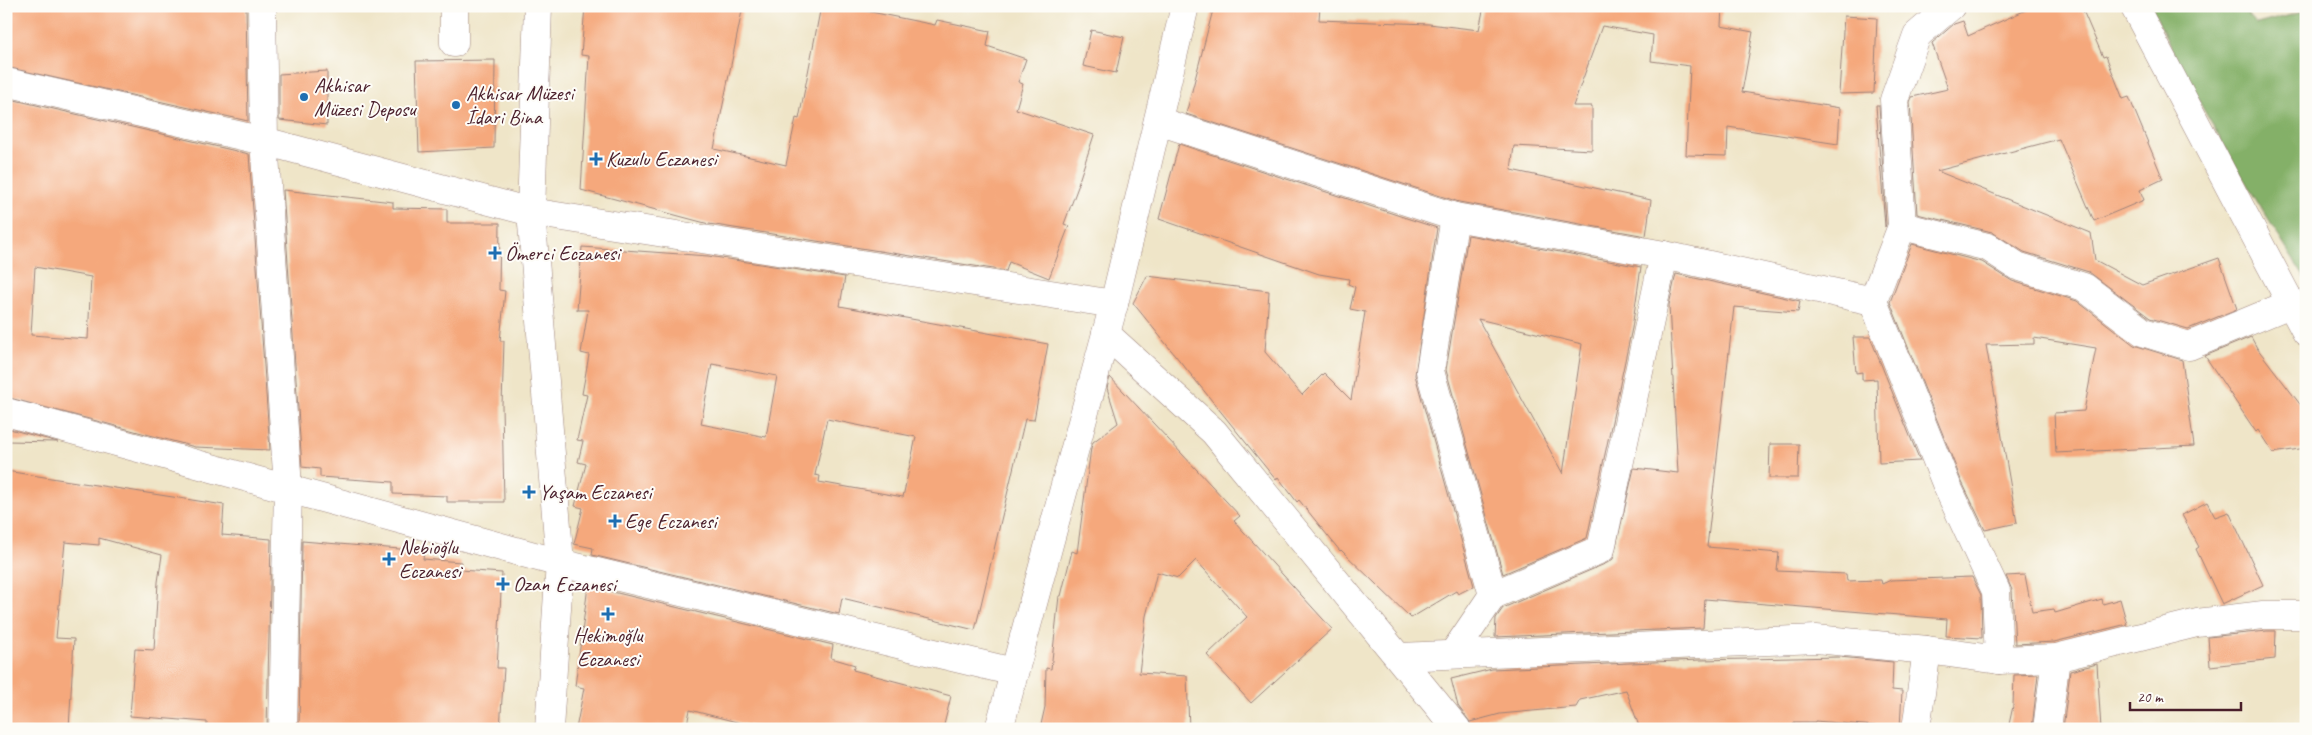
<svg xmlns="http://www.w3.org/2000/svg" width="2312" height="735" viewBox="0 0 2312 735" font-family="Caveat,sans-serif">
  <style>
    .forest { fill: #84b067; stroke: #676849 }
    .building { fill: #f5a87b; fill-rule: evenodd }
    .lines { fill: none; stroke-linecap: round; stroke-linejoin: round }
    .pedestrian-casing { stroke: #9c827a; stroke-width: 29 }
    .minor-casing { stroke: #9c827a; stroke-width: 29 }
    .tertiary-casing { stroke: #9c827a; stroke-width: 29 }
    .pedestrian { stroke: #fff; stroke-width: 28 }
    .minor { stroke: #fff; stroke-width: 28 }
    .tertiary { stroke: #fff; stroke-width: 28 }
    .poi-dot { fill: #1f6fb2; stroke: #fdfcf7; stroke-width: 2 }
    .labels { text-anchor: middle; stroke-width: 4; stroke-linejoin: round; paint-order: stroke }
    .poi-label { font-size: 21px; fill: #4a1f2b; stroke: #fdfcf7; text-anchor: start }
  </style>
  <rect width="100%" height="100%" fill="#fdfcf7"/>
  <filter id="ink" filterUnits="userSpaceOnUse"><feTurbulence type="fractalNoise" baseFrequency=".02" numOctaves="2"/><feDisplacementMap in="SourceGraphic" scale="10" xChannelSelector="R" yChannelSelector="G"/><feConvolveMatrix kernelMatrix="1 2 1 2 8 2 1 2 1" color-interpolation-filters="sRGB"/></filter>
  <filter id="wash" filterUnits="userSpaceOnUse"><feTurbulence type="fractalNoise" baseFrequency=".0096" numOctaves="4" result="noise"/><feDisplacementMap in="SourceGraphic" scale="20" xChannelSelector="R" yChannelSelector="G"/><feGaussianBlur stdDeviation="1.12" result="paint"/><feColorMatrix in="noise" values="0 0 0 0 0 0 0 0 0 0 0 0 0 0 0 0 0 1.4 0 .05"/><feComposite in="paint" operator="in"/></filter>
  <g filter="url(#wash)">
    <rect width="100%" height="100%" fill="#efe5c8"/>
    <path class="forest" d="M2151,6h89l17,18 49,-13v269c-56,-89 -111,-178 -155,-274z"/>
    <g id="blocks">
      <g class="building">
        <polygon points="6,6 246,6 248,121 6,67"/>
        <polygon points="585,6 743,6 714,149 786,165 796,118 799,119 821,6 861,6 861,10 935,25 937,20 990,31 987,46 1026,59 1018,82 1023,84 1016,109 1094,135 1078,184 1079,184 1064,224 1069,226 1049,278 1009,262 1006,271 709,224 581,190 589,56 581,55"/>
        <polygon points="1214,6 1320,6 1319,20 1429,24 1479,30 1484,6 1722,6 1721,26 1753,32 1742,92 1840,108 1838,144 1728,127 1727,156 1686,155 1690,66 1651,61 1653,35 1602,26 1573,106 1592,106 1592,150 1514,146 1511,170 1651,200 1646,236 1459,202 1186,114"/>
        <polygon points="2035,6 2081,6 2103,57 2106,56 2123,99 2129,97 2163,179 2140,190 2144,200 2094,221 2059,139 1937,171 2091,233 2095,260 2142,285 2219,258 2237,309 2188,329 2150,318 2089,272 2024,252 1992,232 1917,214 1910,102 1912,97 1948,89 1932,43 1954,24 1963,21 1968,36"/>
        <polygon points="1844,16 1877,18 1874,93 1839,94"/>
        <polygon points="1091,30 1124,37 1116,73 1083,66"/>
        <polygon points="495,60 494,148 419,152 416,61"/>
        <polygon points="327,71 327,125 279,120 279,74"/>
        <path d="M6,98l243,56 21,296 -75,-3 -189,-50zM35,267l56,10 -3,62 -57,-4z"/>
        <polygon points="1876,105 1879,105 1886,224 1885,227"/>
        <polygon points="1179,144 1437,228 1415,375 1474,586 1458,594 1456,591 1411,618 1341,550 1340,551 1299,500 1297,502 1278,477 1276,480 1133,303 1147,276 1269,291 1265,352 1302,395 1324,373 1351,400 1365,312 1350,309 1355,287 1348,284 1349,279 1319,274 1159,219"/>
        <polygon points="283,190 393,202 393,208 447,209 447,223 500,223 499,290 505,291 500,341 504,341 502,405 504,502 447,502 447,496 393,494 393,482 320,477 320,469 302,467"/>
        <path d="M1468,235l173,32 -9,61 -45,210 -84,36 -57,-204zM1478,319l104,25 -19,130z"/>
        <polygon points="1912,244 1982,262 2012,281 2077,301 2134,345 2182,360 2194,446 2056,453 2054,413 2084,411 2096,348 2034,338 2034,344 1986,345 2017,523 1985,530 1961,480 1890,302"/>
        <path d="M582,247l126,9 137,21 -5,29 208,38 -14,76 -9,-1 -50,211 -133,-32 -3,16 -247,-59 1,-7 -19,-4 9,-36 -8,-2 11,-42 -8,-2 5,-21 -6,-1 10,-45 -5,-1 7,-39 -8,-2 7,-43h-11zM712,364l65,12 -11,61 -65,-13zM827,419l89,18 -13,60 -84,-15 1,-6 -5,-1z"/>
        <polygon points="1676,274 1800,301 1798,312 1734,307 1707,547 1779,553 1777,571 1846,574 1847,581 1881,580 1882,584 1891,580 1972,577 1981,595 1982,638 1946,636 1947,619 1705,599 1703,628 1495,637 1496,618 1503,608 1607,563 1613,559 1634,468 1678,473 1669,305"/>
        <polygon points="1853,337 1870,337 1920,461 1879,463 1877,379 1862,380 1862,372 1856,373"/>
        <polygon points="2251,337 2257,348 2306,412 2306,448 2273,453 2258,430 2256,432 2205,356"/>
        <polygon points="1110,377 1240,516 1234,521 1332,629 1251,703 1207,655 1247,617 1196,560 1178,578 1157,572 1146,616 1139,673 1187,676 1189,729 1040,729 1045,707 1046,668 1051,669 1059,596 1061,596 1072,551 1077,553 1091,448 1093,442 1118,423 1107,388"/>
        <polygon points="6,428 58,442 6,441"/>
        <polygon points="1770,444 1799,444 1798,478 1769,478"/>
        <polygon points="6,471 224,505 222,535 271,539 267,729 207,729 207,722 130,716 135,649 154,650 158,582 162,555 99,538 99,545 65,542 56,638 74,639 69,729 6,729"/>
        <polygon points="2207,502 2215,517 2229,512 2263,585 2222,604 2196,549 2199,547 2182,515"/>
        <polygon points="302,541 424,551 423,559 461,562 460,570 502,573 497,668 504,668 500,729 299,729"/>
        <polygon points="2025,575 2032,612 2054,609 2055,613 2102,599 2103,604 2120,599 2127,624 2054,642 2015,644 2012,590 2006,576"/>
        <polygon points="588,586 833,645 831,658 855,665 853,670 951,696 943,729 764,729 690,710 686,729 576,729 584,688 575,686"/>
        <polygon points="2267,631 2276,631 2275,659 2210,666 2208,637"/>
        <polygon points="1839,657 1893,662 1892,690 1902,691 1900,728 1815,721 1815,722 1794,722 1794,729 1640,729 1626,690 1580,700 1576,707 1500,714 1470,722 1458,706 1451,679 1492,669 1700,660"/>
        <polygon points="2097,664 2101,729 2063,729 2070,671"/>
        <polygon points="2038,674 2032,729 2008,729 2013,706 2014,675"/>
      </g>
    </g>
  </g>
  <g filter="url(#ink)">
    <use href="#blocks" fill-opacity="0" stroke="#9c827a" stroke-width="1"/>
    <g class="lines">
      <g class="pedestrian-casing">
        <polyline id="pedestrian" points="454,6 454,43"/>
      </g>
      <g class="minor-casing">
        <g id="minor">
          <polyline points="262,6 264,141 288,487 283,729"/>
          <polyline points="1951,6 1917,35 1894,100 1902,226 1873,301 1947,486 1996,591 1999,660"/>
          <polyline points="2134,6 2306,332"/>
          <polyline points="6,82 264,141 531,212 1114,304"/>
          <polyline points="1158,121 1455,217 1664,255 1873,301"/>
          <polyline points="1455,217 1430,371 1493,595"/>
          <polyline points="1902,226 1988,247 2017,266 2084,287 2143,332 2189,346 2290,304"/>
          <polyline points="1106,334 1214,432 1457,729"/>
          <polyline points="6,412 560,563 1014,672"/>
          <polyline points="1453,654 1493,595 1601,549 1664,255"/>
          <polyline points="1400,657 1816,639 1927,650 1999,660 2056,658 2197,623 2263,615 2306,615"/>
          <polyline points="1916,729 1927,650"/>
          <polyline points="2047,729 2056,658"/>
        </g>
      </g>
      <g class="tertiary-casing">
        <g id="tertiary">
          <polyline points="538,6 531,212 560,563 549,729"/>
          <polyline points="999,729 1114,304 1185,6"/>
        </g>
      </g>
      <use href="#pedestrian" class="pedestrian"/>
      <use href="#minor" class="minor"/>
      <use href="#tertiary" class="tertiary"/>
    </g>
  </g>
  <g class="poi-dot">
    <circle cx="304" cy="97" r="5"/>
    <circle cx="456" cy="105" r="5"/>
    <path d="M593.5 151.5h5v5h5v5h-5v5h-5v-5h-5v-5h5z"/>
    <path d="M492.5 245.5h5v5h5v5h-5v5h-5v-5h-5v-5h5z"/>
    <path d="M526.5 484.5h5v5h5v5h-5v5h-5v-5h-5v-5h5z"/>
    <path d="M612.5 513.5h5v5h5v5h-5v5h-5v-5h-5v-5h5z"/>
    <path d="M386.5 551.5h5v5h5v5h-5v5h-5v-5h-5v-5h5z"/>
    <path d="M500.5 576.5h5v5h5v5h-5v5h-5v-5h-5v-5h5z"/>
    <path d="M605.5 606.5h5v5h5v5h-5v5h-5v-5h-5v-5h5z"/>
  </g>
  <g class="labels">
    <g class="poi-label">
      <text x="314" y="92">Akhisar<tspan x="314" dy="24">Müzesi Deposu</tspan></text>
      <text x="466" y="100">Akhisar Müzesi<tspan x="466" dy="24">İdari Bina</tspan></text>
      <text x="606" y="166">Kuzulu Eczanesi</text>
      <text x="505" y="260">Ömerci Eczanesi</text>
      <text x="539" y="499">Yaşam Eczanesi</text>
      <text x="625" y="528">Ege Eczanesi</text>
      <text x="399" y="554">Nebioğlu<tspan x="399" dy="24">Eczanesi</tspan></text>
      <text x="513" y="591">Ozan Eczanesi</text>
      <text x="608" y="642" text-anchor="middle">Hekimoğlu<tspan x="608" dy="24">Eczanesi</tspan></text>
    </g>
  </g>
  <rect width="2312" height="735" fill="none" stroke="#fdfcf7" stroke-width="25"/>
  <path d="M2130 702v8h111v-8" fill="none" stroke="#4a1f2b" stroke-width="2.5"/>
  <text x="2137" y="702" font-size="15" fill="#4a1f2b" stroke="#fdfcf7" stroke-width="4" paint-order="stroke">20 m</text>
</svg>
